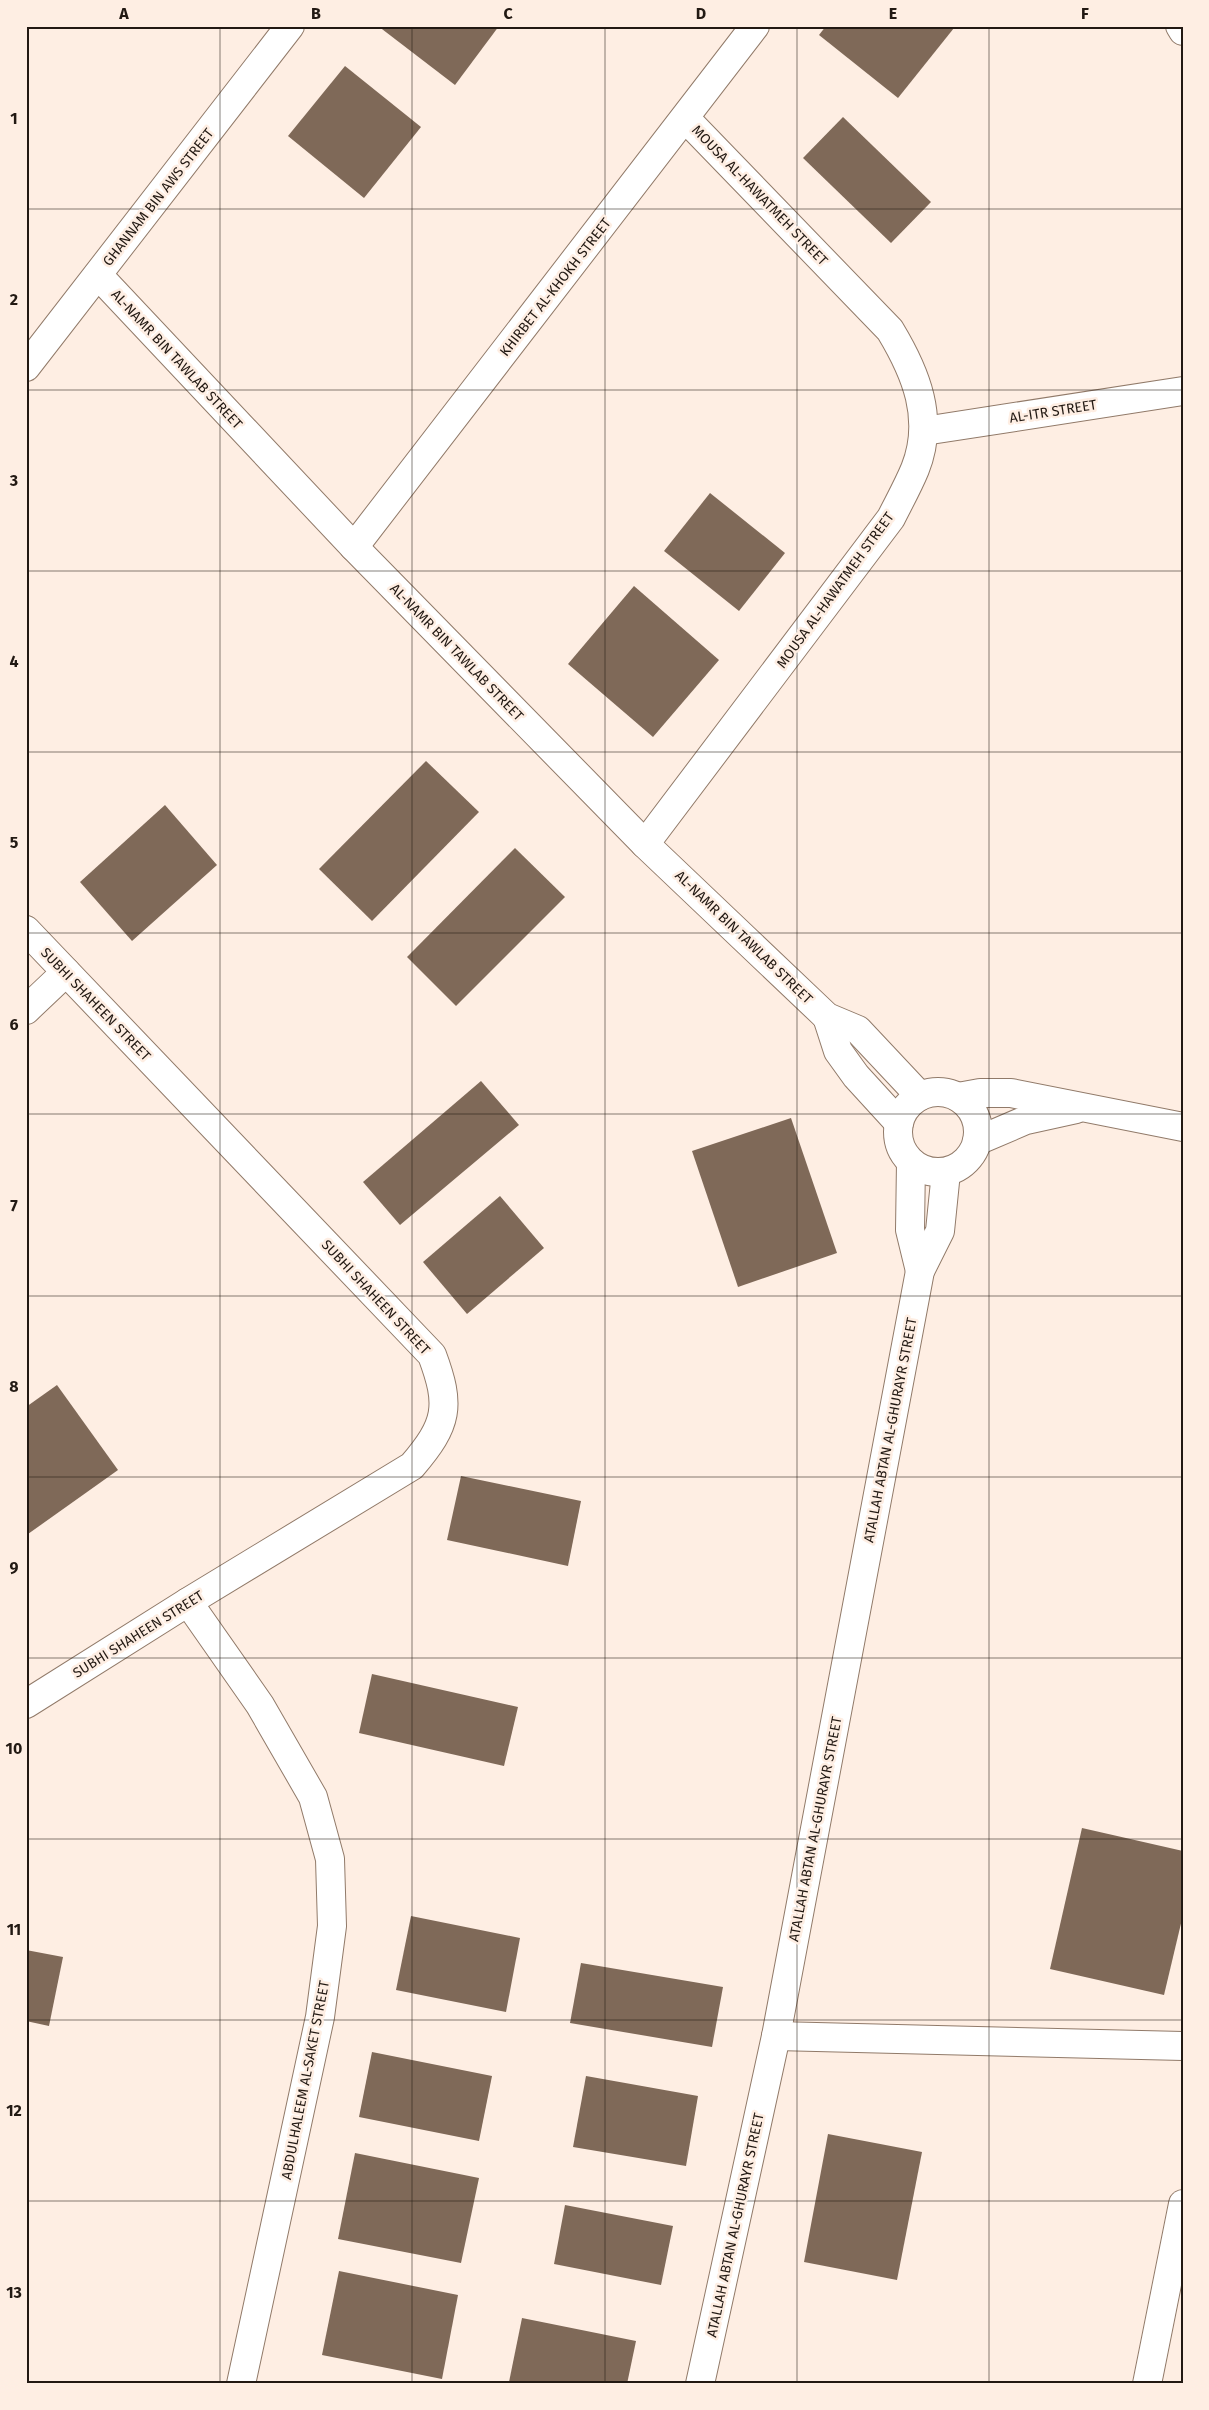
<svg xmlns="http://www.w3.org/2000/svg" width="1209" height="2410" viewBox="0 0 1209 2410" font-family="'Fira Sans',sans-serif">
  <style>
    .building { fill: #7f6958 }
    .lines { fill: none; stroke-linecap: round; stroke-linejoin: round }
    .street-casing { stroke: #917a69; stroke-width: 30 }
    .street { stroke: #fff; stroke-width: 28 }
    .grid { fill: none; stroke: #221913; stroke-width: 1; stroke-opacity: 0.55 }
    .labels { text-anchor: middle; stroke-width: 5; stroke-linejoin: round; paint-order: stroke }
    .street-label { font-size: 14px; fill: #221913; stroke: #feeee3 }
    .neatline { fill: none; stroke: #221913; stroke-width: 2 }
    .grid-label { font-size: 16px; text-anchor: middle; font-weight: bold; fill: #221913 }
  </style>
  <rect width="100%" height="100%" fill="#feeee3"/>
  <g class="building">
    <polygon points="378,26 499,26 455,85"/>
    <polygon points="826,26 952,26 954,28 898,98 819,35"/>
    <polygon points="345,66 421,127 364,198 288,136"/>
    <polygon points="843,117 931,202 891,243 803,158"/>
    <polygon points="710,493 785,553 739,611 664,551"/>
    <polygon points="634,586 719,660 653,737 568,664"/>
    <polygon points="426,761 479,812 372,921 319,869"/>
    <polygon points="165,805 217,865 132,941 80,882"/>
    <polygon points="515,848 565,897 456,1006 407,957"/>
    <polygon points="481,1081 519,1125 400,1225 363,1182"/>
    <polygon points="791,1118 837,1253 738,1287 692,1151"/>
    <polygon points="500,1196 544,1248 467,1314 423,1262"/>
    <polygon points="57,1385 118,1470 28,1534 26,1532 26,1407"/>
    <polygon points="461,1476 581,1501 568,1566 447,1540"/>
    <polygon points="372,1674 518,1707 504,1766 359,1733"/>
    <polygon points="1082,1828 1183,1851 1183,1915 1164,1995 1050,1969"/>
    <polygon points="411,1916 520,1938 506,2012 396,1990"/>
    <polygon points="26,1950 63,1957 49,2026 26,2021"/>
    <polygon points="581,1963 723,1987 712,2047 570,2023"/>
    <polygon points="372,2052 492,2076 479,2141 359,2117"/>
    <polygon points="586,2076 698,2096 686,2166 573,2147"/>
    <polygon points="828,2134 922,2152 897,2280 804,2262"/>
    <polygon points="355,2153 479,2178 461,2263 338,2239"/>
    <polygon points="565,2205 673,2226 661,2285 554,2264"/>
    <polygon points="339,2271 458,2295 442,2379 322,2355"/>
    <polygon points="522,2318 636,2341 627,2384 519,2384 509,2382"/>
  </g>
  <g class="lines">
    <g class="street-casing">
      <g id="street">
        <polyline points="1180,26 1183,31"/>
        <polyline points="98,275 354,547 645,844 827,1017 858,1030 920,1096"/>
        <polyline points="26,367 290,26"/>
        <polyline points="924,431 1183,391"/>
        <polyline points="354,547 755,26"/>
        <path d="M645,844l246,-326c8,-16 17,-32 24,-49 20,-50 1,-96 -25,-139l-204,-211"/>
        <path d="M26,930l406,425c19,51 16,69 -20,111l-224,136 -162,102"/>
        <polyline points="26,1010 66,972"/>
        <polyline points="827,1017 838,1051 856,1076 899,1123"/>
        <circle cx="938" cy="1132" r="40"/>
        <polyline points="958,1097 980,1093 1011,1093 1183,1127"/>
        <polyline points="977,1141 1026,1120 1076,1109"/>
        <polyline points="911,1162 910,1230 920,1271"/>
        <polyline points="188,1602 260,1705 313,1797 330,1859 332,1926 320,2017 241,2384"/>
        <polyline points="776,2036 1183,2046"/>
        <polyline points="700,2384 776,2036 920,1271 940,1231 946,1172"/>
        <polyline points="1147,2384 1183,2204"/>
      </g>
    </g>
    <use href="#street" class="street"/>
  </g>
  <path class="grid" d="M220,26v2358M412,26v2358M605,26v2358M797,26v2358M989,26v2358M26,209h1157M26,390h1157M26,571h1157M26,752h1157M26,933h1157M26,1114h1157M26,1296h1157M26,1477h1157M26,1658h1157M26,1839h1157M26,2020h1157M26,2201h1157"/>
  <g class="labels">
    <g class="street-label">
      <text transform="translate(760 195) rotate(46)" y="5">MOUSA AL-HAWATMEH STREET</text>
      <text transform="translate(158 197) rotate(-52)" y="5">GHANNAM BIN AWS STREET</text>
      <text transform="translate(555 287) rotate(-52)" y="5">KHIRBET AL-KHOKH STREET</text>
      <text transform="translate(177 359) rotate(47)" y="5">AL-NAMR BIN TAWLAB STREET</text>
      <text transform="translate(1053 411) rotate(-9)" y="5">AL-ITR STREET</text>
      <text transform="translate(835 590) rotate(-54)" y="5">MOUSA AL-HAWATMEH STREET</text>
      <text transform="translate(457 652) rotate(46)" y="5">AL-NAMR BIN TAWLAB STREET</text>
      <text transform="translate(744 937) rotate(44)" y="5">AL-NAMR BIN TAWLAB STREET</text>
      <text transform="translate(96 1004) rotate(46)" y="5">SUBHI SHAHEEN STREET</text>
      <text transform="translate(376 1297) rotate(47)" y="5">SUBHI SHAHEEN STREET</text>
      <text transform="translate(890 1430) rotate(-79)" y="5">ATALLAH ABTAN AL-GHURAYR STREET</text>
      <text transform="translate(138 1634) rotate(-32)" y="5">SUBHI SHAHEEN STREET</text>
      <text transform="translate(815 1829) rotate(-79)" y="5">ATALLAH ABTAN AL-GHURAYR STREET</text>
      <text transform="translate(305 2080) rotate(-79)" y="5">ABDULHALEEM AL-SAKET STREET</text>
      <text transform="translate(735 2225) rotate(-78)" y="5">ATALLAH ABTAN AL-GHURAYR STREET</text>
    </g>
  </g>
  <rect width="1209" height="2410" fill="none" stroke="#feeee3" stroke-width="55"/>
  <rect x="28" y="28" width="1154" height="2354" class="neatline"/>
  <g class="grid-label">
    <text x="124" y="19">A</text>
    <text x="316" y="19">B</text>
    <text x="508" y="19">C</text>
    <text x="701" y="19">D</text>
    <text x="893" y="19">E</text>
    <text x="1085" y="19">F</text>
    <text x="14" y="124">1</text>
    <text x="14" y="305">2</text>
    <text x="14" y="486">3</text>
    <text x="14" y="667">4</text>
    <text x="14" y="848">5</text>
    <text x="14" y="1030">6</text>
    <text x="14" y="1211">7</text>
    <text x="14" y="1392">8</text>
    <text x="14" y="1573">9</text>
    <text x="14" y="1754">10</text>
    <text x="14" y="1935">11</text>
    <text x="14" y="2116">12</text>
    <text x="14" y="2298">13</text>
  </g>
</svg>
